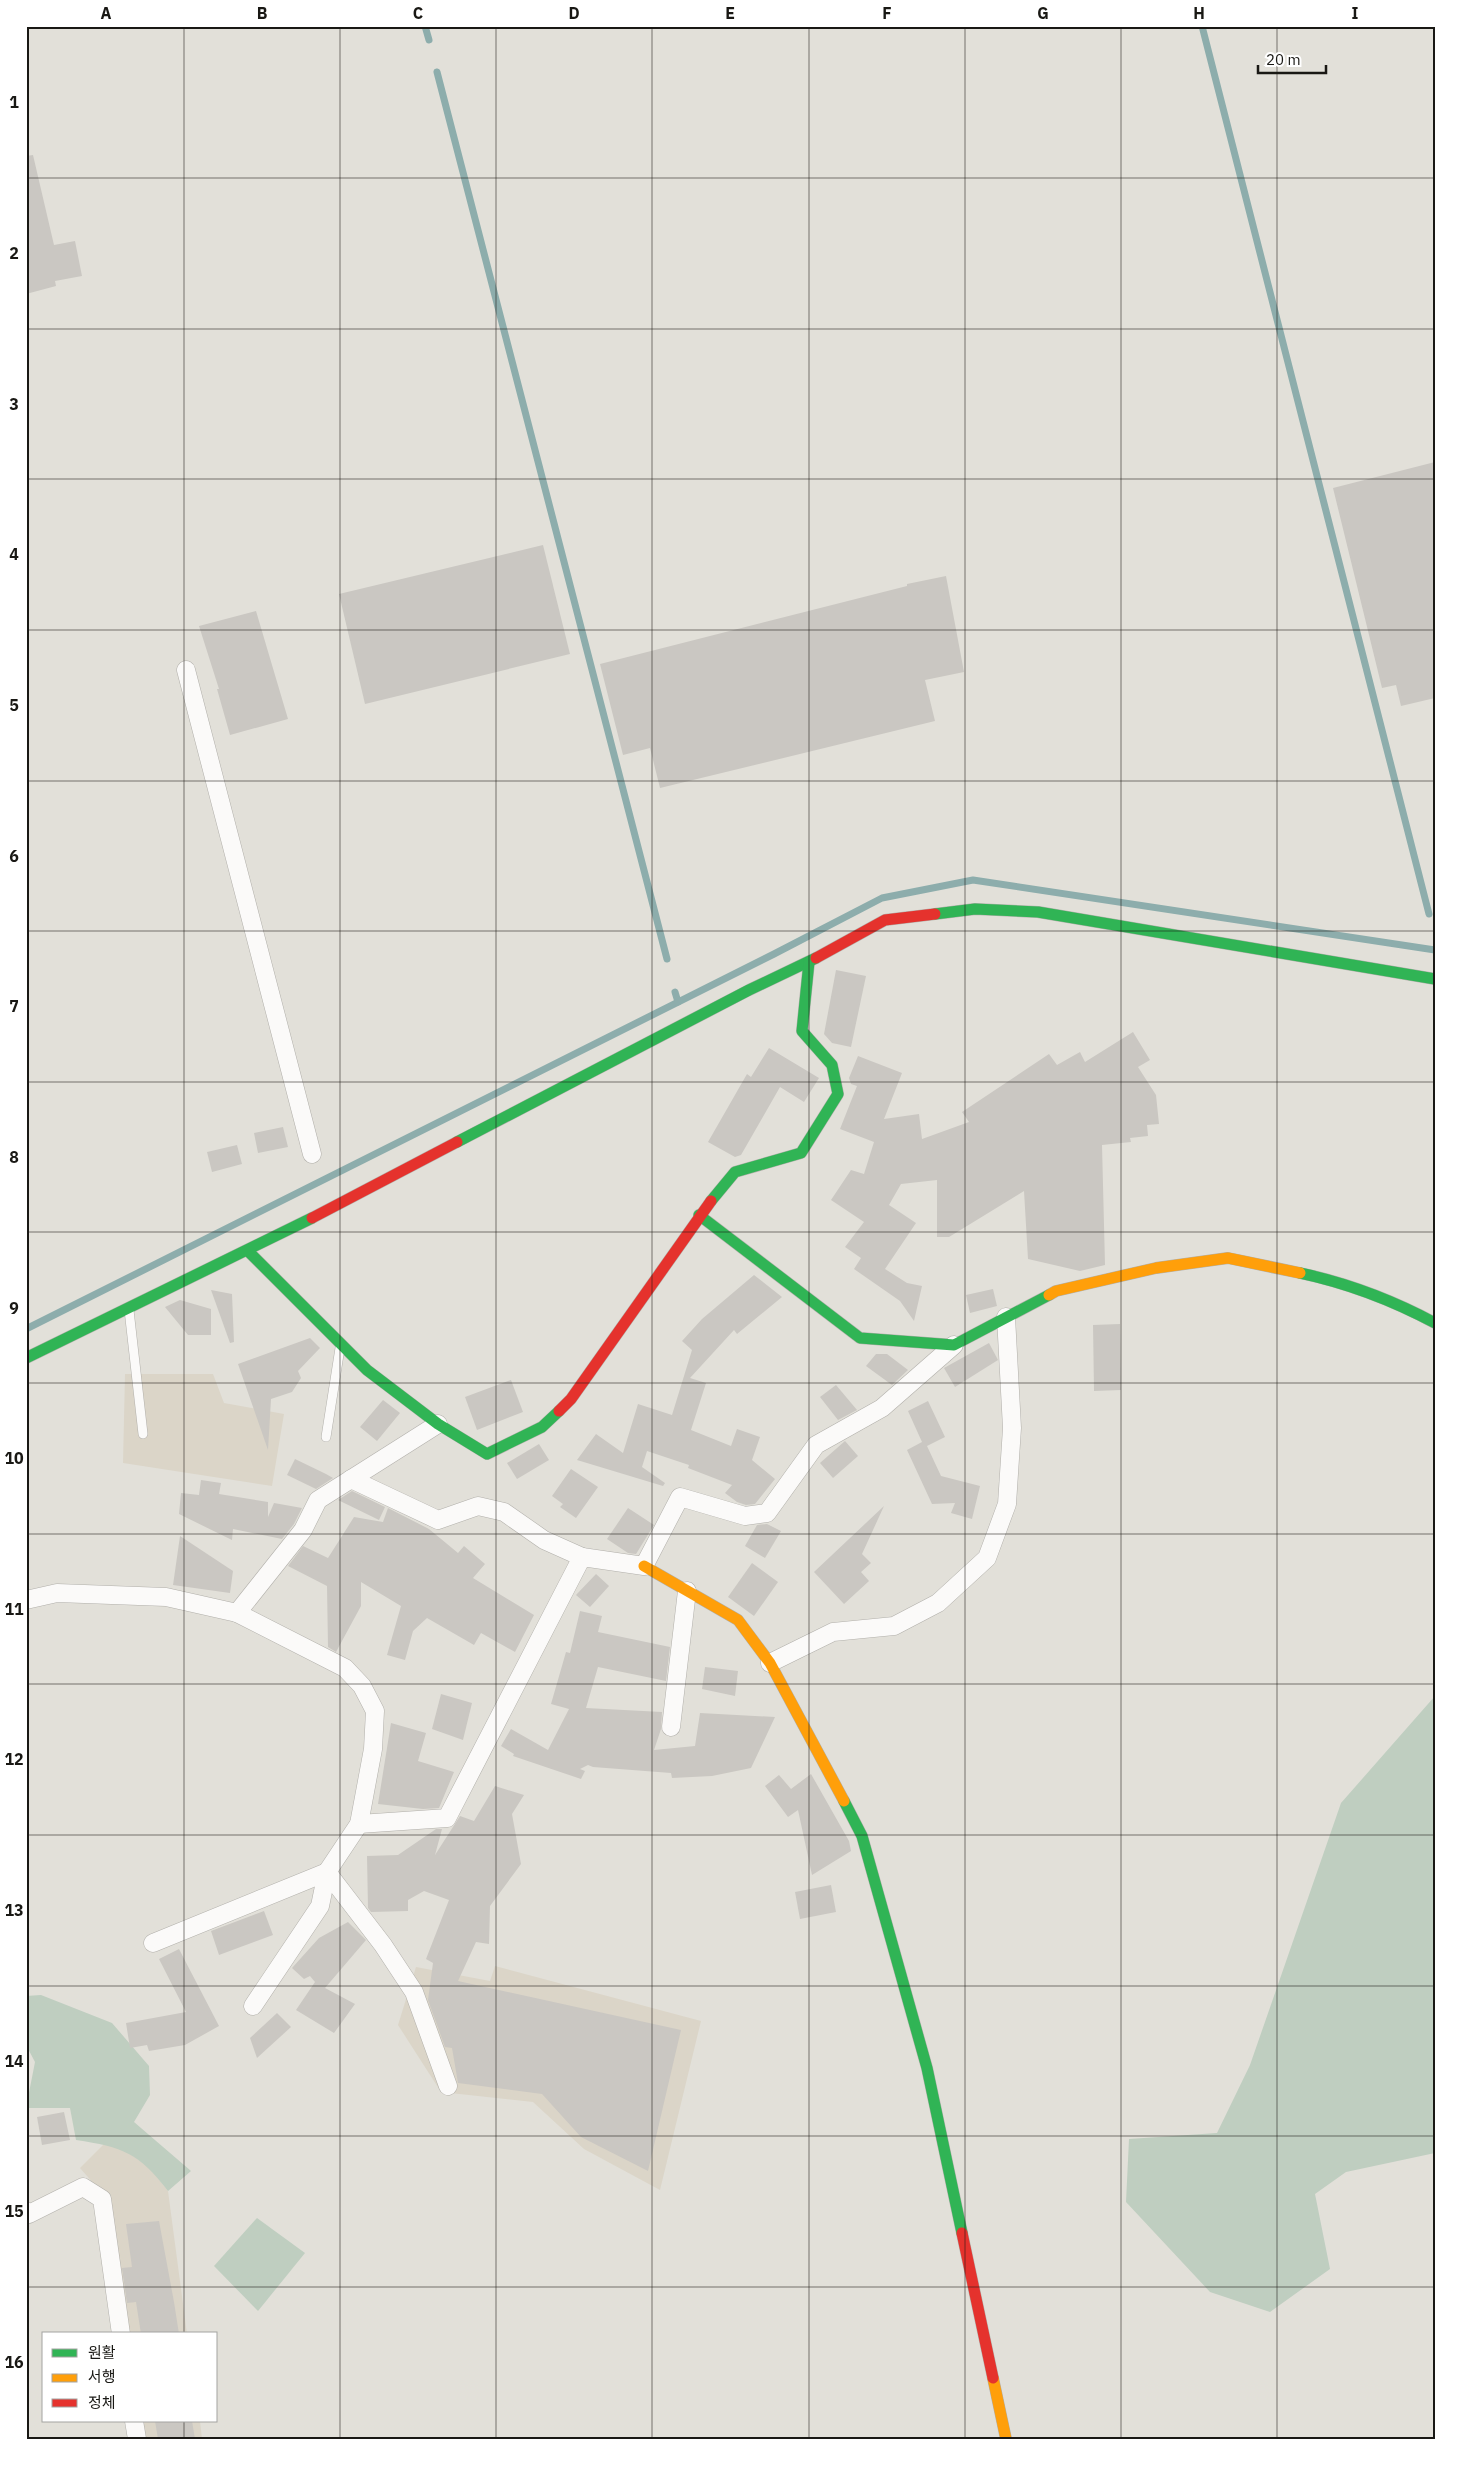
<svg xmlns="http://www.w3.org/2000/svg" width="1461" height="2465" viewBox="0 0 1461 2465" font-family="'IBM Plex Sans','Noto Sans KR',sans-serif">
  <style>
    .built { fill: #dbd5c8 }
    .green { fill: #bfcec0 }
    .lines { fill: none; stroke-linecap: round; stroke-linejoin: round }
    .stream { stroke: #8dadac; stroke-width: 7 }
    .building { fill: #cac7c2 }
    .lane-casing { stroke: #b1afaa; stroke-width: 10 }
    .street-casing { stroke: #b1afaa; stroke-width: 19 }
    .fast-casing { stroke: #b1afaa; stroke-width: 12 }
    .slow-casing { stroke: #b1afaa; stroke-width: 12 }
    .jam-casing { stroke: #b1afaa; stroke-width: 12 }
    .lane { stroke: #fbfaf9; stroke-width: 9 }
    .street { stroke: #fbfaf9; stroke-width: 18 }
    .fast { stroke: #30b455; stroke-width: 11 }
    .slow { stroke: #ff9f0a; stroke-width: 11 }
    .jam { stroke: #e5322d; stroke-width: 11 }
    .grid { fill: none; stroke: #191814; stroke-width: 1; stroke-opacity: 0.55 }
    .neatline { fill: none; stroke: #191814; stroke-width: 2 }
    .grid-label { font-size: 16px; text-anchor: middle; font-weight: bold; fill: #191814 }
  </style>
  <rect width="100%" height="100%" fill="#e2e0d9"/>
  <g class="built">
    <polygon points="125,1374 213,1374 224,1403 284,1414 272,1486 123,1463"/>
    <polygon points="495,1966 701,2021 660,2190 584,2149 533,2102 441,2092 398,2025 416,1967 490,1981"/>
    <polygon points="104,2144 125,2150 149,2167 168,2191 187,2334 129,2334 109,2201 80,2168"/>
    <polygon points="142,2421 200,2421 202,2439 145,2439"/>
  </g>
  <g class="green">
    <polygon points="1435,1696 1435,2153 1346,2172 1315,2194 1330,2269 1270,2312 1210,2292 1126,2202 1129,2139 1217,2133 1250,2065 1341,1803"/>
    <path d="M41,1995l71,28 37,43 1,29 -16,27 57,49 -23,20c-29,-38 -45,-44 -92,-51l-6,-32h-44l9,-46 -9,-17v-49z"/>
    <polygon points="257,2218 305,2253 258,2311 214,2266"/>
  </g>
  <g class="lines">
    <g class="stream">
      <polyline points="425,26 429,40"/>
      <polyline points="1202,26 1429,914"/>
      <polyline points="437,72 667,959"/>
      <polyline points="675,992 678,1002"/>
      <polyline points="26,1329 774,954 882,898 973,880 1435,950"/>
    </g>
  </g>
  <g class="building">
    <polygon points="33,155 54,245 75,241 82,276 55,281 56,286 26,294 26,156"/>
    <polygon points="1435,462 1435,698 1401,706 1396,685 1382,688 1333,488"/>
    <polygon points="543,545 570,654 365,704 339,594"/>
    <polygon points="946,576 964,672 925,680 935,721 660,788 650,748 623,755 600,664 907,586 907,584"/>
    <polygon points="256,611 288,719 230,735 217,689 219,689 199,626"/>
    <polygon points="836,970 866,976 851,1047 832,1043 824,1034"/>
    <polygon points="1133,1032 1150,1060 1138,1067 1156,1095 1159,1124 1147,1125 1148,1136 1130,1138 1131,1142 1102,1145 1105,1265 1080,1271 1028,1259 1024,1191 949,1237 937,1237 937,1180 901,1184 889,1205 916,1223 885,1269 907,1283 922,1286 914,1321 900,1301 854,1269 861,1258 845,1247 864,1222 831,1200 851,1170 864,1174 874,1142 840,1129 857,1086 851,1084 849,1078 858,1056 902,1073 884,1119 919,1114 922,1139 969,1122 962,1112 1049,1054 1057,1065 1080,1052 1085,1062"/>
    <polygon points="769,1048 819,1078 804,1102 780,1087 741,1155 735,1157 708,1142 747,1074 751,1077"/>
    <polygon points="283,1127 288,1147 258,1153 254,1133"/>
    <polygon points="237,1145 242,1164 212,1172 207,1152"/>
    <polygon points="754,1275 782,1297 737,1334 734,1330 690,1378 706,1383 691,1430 731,1446 737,1429 760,1437 752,1460 775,1479 755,1504 746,1505 737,1502 725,1493 732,1485 688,1468 689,1465 647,1451 642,1467 665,1483 663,1486 577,1460 596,1434 623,1453 638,1404 672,1415 692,1350 682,1341 702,1319"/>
    <polygon points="993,1289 997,1306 970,1313 966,1295"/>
    <polygon points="211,1290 232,1294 234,1342 230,1343"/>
    <polygon points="180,1300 211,1309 211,1335 188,1335 165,1307"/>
    <polygon points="1120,1324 1121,1390 1094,1391 1093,1325"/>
    <polygon points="310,1338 320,1348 298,1371 301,1378 292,1392 271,1399 268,1450 238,1364"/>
    <polygon points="989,1343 998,1360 955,1387 944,1368"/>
    <polygon points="876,1354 887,1354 908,1370 892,1385 866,1366"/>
    <polygon points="511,1380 523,1412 477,1430 465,1397"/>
    <polygon points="836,1385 857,1410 838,1420 820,1397"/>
    <polygon points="383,1400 400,1413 377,1441 360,1427"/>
    <polygon points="928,1401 945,1437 927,1446 941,1476 980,1486 972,1519 951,1513 955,1503 932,1504 907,1450 922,1442 908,1411"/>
    <polygon points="845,1441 858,1456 833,1478 820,1463"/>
    <polygon points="539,1444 549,1460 517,1479 507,1463"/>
    <polygon points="295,1459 326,1474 333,1478 316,1489 287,1475"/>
    <polygon points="571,1469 598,1487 576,1518 560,1507 563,1504 552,1496"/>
    <polygon points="201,1480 221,1483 219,1494 268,1502 268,1517 274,1503 302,1508 294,1524 282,1539 233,1529 232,1540 179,1514 181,1493 199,1495"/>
    <polygon points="352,1491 385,1507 379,1520 338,1500"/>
    <polygon points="884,1506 862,1554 871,1563 861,1572 869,1581 844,1604 814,1572"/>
    <polygon points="388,1508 429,1529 458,1553 464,1546 485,1564 473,1578 534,1615 515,1652 481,1633 474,1645 427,1618 413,1631 405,1660 387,1655 401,1606 361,1582 361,1606 336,1652 328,1647 327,1586 288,1566 303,1546 328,1558 354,1517 383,1522"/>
    <polygon points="628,1508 654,1525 636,1554 628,1553 607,1539"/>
    <polygon points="767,1524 781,1531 765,1558 745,1546 757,1525"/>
    <polygon points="180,1536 233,1571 230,1593 173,1585"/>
    <polygon points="752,1563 778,1582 754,1616 728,1597"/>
    <polygon points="596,1574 609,1586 590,1607 576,1595"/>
    <polygon points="580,1611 602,1616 598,1632 670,1647 666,1681 598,1667 586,1708 662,1712 661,1729 654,1750 695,1746 700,1713 775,1717 751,1768 712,1776 672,1778 671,1773 593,1767 588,1765 580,1769 585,1771 581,1779 513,1756 514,1754 501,1746 511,1729 548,1750 569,1709 551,1704 566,1652 570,1653"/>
    <polygon points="705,1667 738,1671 735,1696 702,1689"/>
    <polygon points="441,1694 472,1703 463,1740 432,1729"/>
    <polygon points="391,1723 426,1733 418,1761 454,1772 439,1808 423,1809 378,1804"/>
    <polygon points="811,1774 849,1841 851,1851 812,1875 798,1810 788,1817 765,1786 779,1775 791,1789"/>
    <polygon points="495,1786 524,1795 512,1814 521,1864 490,1906 489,1944 476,1942 458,1981 681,2030 648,2171 581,2137 542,2094 458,2083 452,2048 445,2047 428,2000 433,1963 426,1959 449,1900 424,1891 408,1900 408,1911 371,1912 368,1908 367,1856 398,1855 436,1829 442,1829 435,1855 460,1816 474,1821"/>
    <polygon points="831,1885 836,1912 800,1919 795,1892"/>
    <polygon points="264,1911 273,1935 219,1955 211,1931"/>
    <polygon points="348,1922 366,1940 325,1988 355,2004 334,2033 296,2010 315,1982 310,1976 304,1979 292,1968 319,1938"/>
    <polygon points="179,1949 219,2026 185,2045 149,2051 147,2045 130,2048 126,2023 186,2012 159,1959"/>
    <polygon points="277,2013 291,2027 257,2058 250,2038"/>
    <polygon points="64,2112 70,2140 42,2145 37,2117"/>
    <polygon points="159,2221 174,2302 179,2334 141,2334 136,2302 127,2303 122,2268 132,2267 126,2224"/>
    <polygon points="155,2421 192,2421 195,2439 158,2439"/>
  </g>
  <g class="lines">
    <g class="lane-casing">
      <g id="lane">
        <polyline points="129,1310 143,1434"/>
        <polyline points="326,1437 340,1348"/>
      </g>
    </g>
    <g class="street-casing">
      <g id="street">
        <polyline points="186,670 312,1154"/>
        <polyline points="351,1479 438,1520 478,1506 504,1512 544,1540 582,1557"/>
        <polyline points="26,1600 57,1593 166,1597 237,1613 303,1530 318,1500 438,1424"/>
        <polyline points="237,1613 345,1668 362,1686 375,1711 373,1749 359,1824 327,1872 320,1906 253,2006"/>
        <polyline points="770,1663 833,1632 894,1626 938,1603 987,1558 1007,1504 1012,1428 1006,1317"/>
        <polyline points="671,1727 687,1591"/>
        <polyline points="359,1824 447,1818 582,1557 644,1566 680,1497 745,1516 767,1513 816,1445 882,1408 954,1345"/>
        <polyline points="153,1943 327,1872 383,1945 414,1992 448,2086"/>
        <polyline points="26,2211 29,2214 83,2187 102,2199 121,2334"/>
        <polyline points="134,2421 137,2439"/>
      </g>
    </g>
    <g class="fast-casing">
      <g id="fast">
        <polyline points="935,914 975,909 1038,912 1435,979"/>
        <polyline points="457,1142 749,990 816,958"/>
        <polyline points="711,1201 735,1172 801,1153 838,1094 832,1065 802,1031 809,962"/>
        <polyline points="699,1215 860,1338 954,1345 1049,1295"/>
        <polyline points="248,1251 367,1370 438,1424 487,1454 542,1427 559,1411"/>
        <path d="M1300,1273c47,10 92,27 135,50"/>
        <polyline points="26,1358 312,1218"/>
        <polyline points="844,1801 862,1836 927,2068 962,2233"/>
      </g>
    </g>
    <g class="slow-casing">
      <g id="slow">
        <polyline points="1049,1295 1056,1291 1156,1268 1228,1258 1300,1273"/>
        <polyline points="644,1566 738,1620 770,1663 844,1801"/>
        <polyline points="993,2378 1006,2439"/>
      </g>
    </g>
    <g class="jam-casing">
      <g id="jam">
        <polyline points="816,958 885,920 935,914"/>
        <polyline points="312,1218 457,1142"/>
        <polyline points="559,1411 571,1399 711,1201"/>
        <polyline points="962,2233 993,2378"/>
      </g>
    </g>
    <use href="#lane" class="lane"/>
    <use href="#street" class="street"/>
    <use href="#fast" class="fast"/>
    <use href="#slow" class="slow"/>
    <use href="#jam" class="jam"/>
  </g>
  <path class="grid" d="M184,26v2308M340,26v2413M496,26v2413M652,26v2413M809,26v2413M965,26v2413M1121,26v2413M1277,26v2413M26,178h1409M26,329h1409M26,479h1409M26,630h1409M26,781h1409M26,931h1409M26,1082h1409M26,1232h1409M26,1383h1409M26,1534h1409M26,1684h1409M26,1835h1409M26,1986h1409M26,2136h1409M26,2287h1409M184,2421v18"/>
  <rect width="1461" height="2465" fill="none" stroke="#ffffff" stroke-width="55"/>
  <rect x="42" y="2332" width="175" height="90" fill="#ffffff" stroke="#a3a3a1"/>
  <rect x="52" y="2349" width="25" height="8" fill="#30b455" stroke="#a3a3a1"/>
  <text x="88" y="2358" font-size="15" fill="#191814">원활</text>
  <rect x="52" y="2374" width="25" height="8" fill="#ff9f0a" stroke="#a3a3a1"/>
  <text x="88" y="2382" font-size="15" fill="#191814">서행</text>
  <rect x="52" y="2399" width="25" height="8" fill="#e5322d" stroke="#a3a3a1"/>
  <text x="88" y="2408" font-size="15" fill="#191814">정체</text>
  <path d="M1258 65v8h68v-8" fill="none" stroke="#191814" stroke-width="2.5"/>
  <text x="1266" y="65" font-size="15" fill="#191814" stroke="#ffffff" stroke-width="4" paint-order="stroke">20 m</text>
  <rect x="28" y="28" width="1406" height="2410" class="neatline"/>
  <g class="grid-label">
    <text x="106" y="19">A</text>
    <text x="262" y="19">B</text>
    <text x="418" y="19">C</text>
    <text x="574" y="19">D</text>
    <text x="730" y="19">E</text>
    <text x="887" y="19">F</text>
    <text x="1043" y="19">G</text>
    <text x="1199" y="19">H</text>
    <text x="1355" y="19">I</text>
    <text x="14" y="108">1</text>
    <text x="14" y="259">2</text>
    <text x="14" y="410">3</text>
    <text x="14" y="560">4</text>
    <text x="14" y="711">5</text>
    <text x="14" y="862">6</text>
    <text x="14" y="1012">7</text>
    <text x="14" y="1163">8</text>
    <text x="14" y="1314">9</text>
    <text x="14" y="1464">10</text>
    <text x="14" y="1615">11</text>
    <text x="14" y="1765">12</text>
    <text x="14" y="1916">13</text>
    <text x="14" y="2067">14</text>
    <text x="14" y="2217">15</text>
    <text x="14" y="2368">16</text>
  </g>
</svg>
